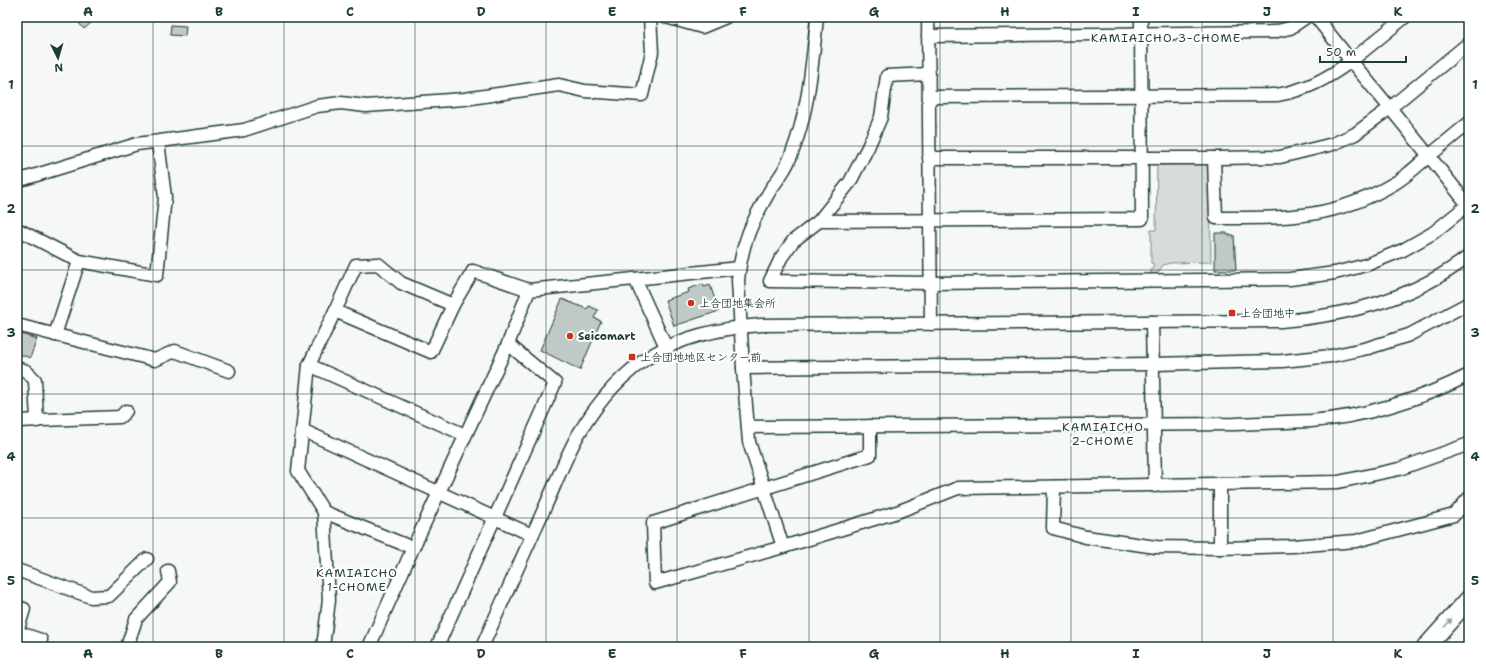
<svg xmlns="http://www.w3.org/2000/svg" width="1486" height="664" viewBox="0 0 1486 664" font-family="'Shantell Sans','Klee One',sans-serif">
  <style>
    .green { fill: #d6dcdb; stroke: #7a8c88 }
    .building { fill: #c0c9c6; stroke: #1f3d34 }
    .lines { fill: none; stroke-linecap: round; stroke-linejoin: round }
    .minor-casing { stroke: #1f3d34; stroke-width: 15 }
    .highway-casing { stroke: #1f3d34; stroke-width: 20 }
    .minor { stroke: #fff; stroke-width: 12 }
    .highway { stroke: #fff; stroke-width: 17 }
    .oneway { fill: #8f9e9a }
    .grid { fill: none; stroke: #1f3d34; stroke-width: 1; stroke-opacity: 0.55 }
    .poi-dot { fill: #c8321e; stroke: #fff; stroke-width: 1.5 }
    .labels { text-anchor: middle; stroke-width: 4; stroke-linejoin: round; paint-order: stroke }
    .poi-label { font-size: 11px; font-weight: bold; fill: #1f3d34; stroke: #fff; text-anchor: start }
    .neighbourhood-label { font-size: 12px; letter-spacing: 1px; fill: #1f3d34; stroke: #fff }
    .neatline { fill: none; stroke: #1f3d34; stroke-width: 1.5 }
    .grid-label { font-size: 13px; text-anchor: middle; font-weight: bold; fill: #1f3d34 }
  </style>
  <rect width="100%" height="100%" fill="#f6f7f7"/>
  <filter id="ink" filterUnits="userSpaceOnUse"><feTurbulence type="fractalNoise" baseFrequency=".025" numOctaves="2"/><feDisplacementMap in="SourceGraphic" scale="8" xChannelSelector="R" yChannelSelector="G"/><feConvolveMatrix kernelMatrix="1 2 1 2 8 2 1 2 1" color-interpolation-filters="sRGB"/></filter>
  <g filter="url(#ink)">
    <polygon class="green" points="1210,164 1211,262 1170,263 1163,265 1155,277 1149,277 1154,264 1151,263 1151,230 1156,230 1157,165"/>
    <g class="building">
      <polygon points="74,17 98,17 84,29"/>
      <polygon points="171,25 186,26 185,36 170,35"/>
      <polygon points="1215,233 1227,233 1227,235 1234,235 1236,270 1215,270"/>
      <polygon points="703,284 704,287 710,285 719,311 674,326 665,300 689,292 688,289"/>
      <polygon points="562,299 587,309 589,306 598,310 594,318 601,321 580,370 540,350"/>
      <polygon points="21,334 37,339 30,358 17,353 17,345"/>
    </g>
    <g class="lines">
      <g class="minor-casing">
        <g id="minor">
          <polyline points="666,17 702,27 726,17"/>
          <polyline points="928,17 931,324"/>
          <polyline points="1141,17 1142,219 819,221 793,241 781,258 770,281 930,283 1290,279 1335,273 1366,265 1403,250 1433,233 1469,204"/>
          <polyline points="1316,17 1351,61 1405,17"/>
          <polyline points="928,36 1273,32 1290,28 1306,17"/>
          <polyline points="1469,43 1390,108 1429,156 1469,123"/>
          <path d="M929,97l348,-2c29,-5 50,-16 74,-34l39,47 -35,26 -22,10 -53,13 -62,1h-289"/>
          <path d="M1214,158l2,60c69,0 117,2 179,-35 12,-7 23,-18 34,-27l40,50"/>
          <polyline points="17,181 137,144 244,130 317,106 341,103 366,106 464,99 559,85 585,91 642,95 652,52 650,17"/>
          <polyline points="819,221 850,182 868,147 881,117 887,76 929,74"/>
          <polyline points="17,229 79,261 157,275 165,197 158,142"/>
          <polyline points="635,279 666,347"/>
          <polyline points="335,311 356,265 378,264 401,283 453,305"/>
          <polyline points="1152,322 1155,486"/>
          <polyline points="17,325 155,360 175,351 229,371"/>
          <polyline points="55,335 79,261"/>
          <polyline points="309,365 465,435"/>
          <polyline points="17,368 26,371 35,380 37,421"/>
          <polyline points="743,368 1153,364 1282,361 1331,356 1368,348 1409,335 1469,303"/>
          <polyline points="17,421 120,417 126,411"/>
          <polyline points="870,426 870,455 653,523 655,583 783,547 897,512 958,488 1338,482 1399,469 1469,444"/>
          <path d="M748,427l487,-3c25,-1 51,-2 76,-3 53,-4 111,-22 158,-46"/>
          <polyline points="302,430 532,535"/>
          <polyline points="1220,484 1220,548 1293,546 1356,541 1454,515 1469,498"/>
          <polyline points="1054,487 1053,528 1086,537 1156,547 1220,548"/>
          <polyline points="324,512 413,548"/>
          <path d="M783,547l-34,-105 -6,-74 -5,-88c3,-36 15,-61 33,-91 7,-10 15,-20 19,-31 19,-46 22,-93 27,-141"/>
          <polyline points="17,570 91,597 109,596 147,559"/>
          <polyline points="17,607 24,609 17,632"/>
          <polyline points="17,632 41,640"/>
          <polyline points="127,647 136,619 170,582 168,571"/>
          <polyline points="323,647 329,600 324,512 298,471 309,365 335,311 431,352 453,305 473,271 529,290"/>
          <polyline points="369,647 413,548 508,344 529,290 739,268"/>
          <polyline points="437,647 555,383 508,344"/>
          <path d="M482,647c21,-47 42,-94 63,-140 11,-24 20,-49 33,-72 45,-76 96,-103 182,-110l521,-4c68,-6 133,-22 188,-65"/>
        </g>
      </g>
      <g class="highway-casing">
        <polyline id="highway" points="1426,647 1469,599"/>
      </g>
      <use href="#minor" class="minor"/>
      <use href="#highway" class="highway"/>
    </g>
    <defs><path id="oneway-solid" d="M-6-.8H1V-3.2L6.5 0L1 3.2V.8H-6Z"/></defs>
    <use class="oneway" href="#oneway-solid" transform="translate(1448 623) rotate(-48)"/>
  </g>
  <path class="grid" d="M153,17v630M284,17v630M415,17v630M546,17v630M677,17v630M809,17v630M940,17v630M1071,17v630M1202,17v630M1333,17v630M17,146h1452M17,270h1452M17,394h1452M17,518h1452"/>
  <g class="poi-dot">
    <circle cx="691" cy="303" r="4"/>
    <rect x="1228" y="309" width="8" height="8" rx="2"/>
    <circle cx="570" cy="336" r="4"/>
    <rect x="628" y="353" width="8" height="8" rx="2"/>
  </g>
  <g class="labels">
    <g class="poi-label">
      <text x="699" y="307">上合団地集会所</text>
      <text x="1240" y="317">上合団地中</text>
      <text x="578" y="340">Seicomart</text>
      <text x="640" y="361">上合団地地区センター前</text>
    </g>
    <g class="neighbourhood-label">
      <text x="1166" y="42">KAMIAICHO 3-CHOME</text>
      <text x="1103" y="431">KAMIAICHO<tspan x="1103" dy="14">2-CHOME</tspan></text>
      <text x="357" y="577">KAMIAICHO<tspan x="357" dy="14">1-CHOME</tspan></text>
    </g>
  </g>
  <rect width="1486" height="664" fill="none" stroke="#fff" stroke-width="44"/>
  <g transform="translate(58 58) rotate(175)" stroke="#ffffff" stroke-width="3" paint-order="stroke">
  <path d="M0-3L7 15L0 10L-7 15Z" fill="#1f3d34"/>
  <text y="-6" font-size="11" font-weight="bold" text-anchor="middle" fill="#1f3d34">N</text>
  </g>
  <path d="M1320 56v6h86v-6" fill="none" stroke="#1f3d34" stroke-width="2"/>
  <text x="1326" y="56" font-size="12" fill="#1f3d34" stroke="#ffffff" stroke-width="3" paint-order="stroke">50 m</text>
  <rect x="22" y="22" width="1442" height="620" class="neatline"/>
  <g class="grid-label">
    <text x="88" y="16">A</text>
    <text x="219" y="16">B</text>
    <text x="350" y="16">C</text>
    <text x="481" y="16">D</text>
    <text x="612" y="16">E</text>
    <text x="743" y="16">F</text>
    <text x="874" y="16">G</text>
    <text x="1005" y="16">H</text>
    <text x="1136" y="16">I</text>
    <text x="1267" y="16">J</text>
    <text x="1398" y="16">K</text>
    <text x="11" y="89">1</text>
    <text x="1475" y="89">1</text>
    <text x="11" y="213">2</text>
    <text x="1475" y="213">2</text>
    <text x="11" y="337">3</text>
    <text x="1475" y="337">3</text>
    <text x="11" y="461">4</text>
    <text x="1475" y="461">4</text>
    <text x="11" y="585">5</text>
    <text x="1475" y="585">5</text>
    <text x="88" y="658">A</text>
    <text x="219" y="658">B</text>
    <text x="350" y="658">C</text>
    <text x="481" y="658">D</text>
    <text x="612" y="658">E</text>
    <text x="743" y="658">F</text>
    <text x="874" y="658">G</text>
    <text x="1005" y="658">H</text>
    <text x="1136" y="658">I</text>
    <text x="1267" y="658">J</text>
    <text x="1398" y="658">K</text>
  </g>
</svg>
